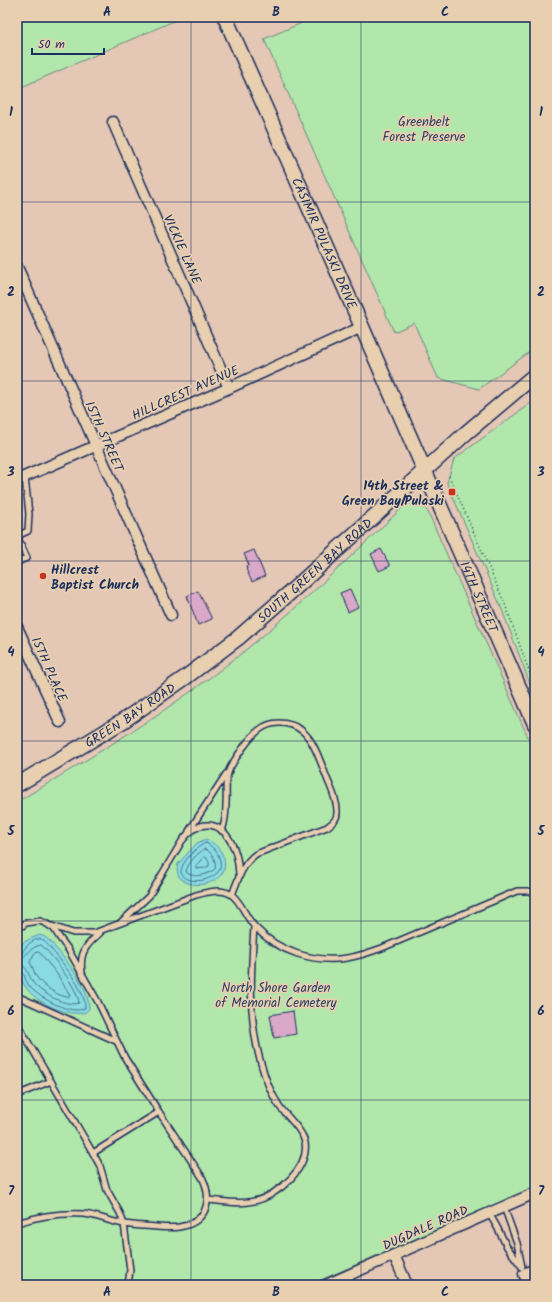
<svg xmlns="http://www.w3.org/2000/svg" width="552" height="1302" viewBox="0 0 552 1302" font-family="Kalam,sans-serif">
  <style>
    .green { fill: #b1e7aa; stroke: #668b84 }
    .water { fill: #89dae1; stroke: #5d96ad }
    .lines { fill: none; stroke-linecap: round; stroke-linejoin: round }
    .shore { stroke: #477392; stroke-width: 1 }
    .building { fill: #daa9c9; stroke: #1b2f5e }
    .lane-casing { stroke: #1b2f5e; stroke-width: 8 }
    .street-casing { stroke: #1b2f5e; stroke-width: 13 }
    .secondary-casing { stroke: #1b2f5e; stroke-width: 17 }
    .path { stroke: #1b2f5e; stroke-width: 1.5; stroke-dasharray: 1 3; stroke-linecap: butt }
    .lane { stroke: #e8cfb0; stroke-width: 5 }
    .street { stroke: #e8cfb0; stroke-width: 10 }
    .secondary { stroke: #e8cfb0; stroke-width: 14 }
    .grid { fill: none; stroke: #1b2f5e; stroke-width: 1; stroke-opacity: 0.55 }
    .poi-dot { fill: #c8321e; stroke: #e8cfb0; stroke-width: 1.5 }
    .labels { text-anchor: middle; stroke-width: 3.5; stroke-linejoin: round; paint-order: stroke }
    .park-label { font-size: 13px; fill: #2a4166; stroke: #e8cfb0 }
    .street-label { font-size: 13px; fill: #1b2f5e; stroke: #e8cfb0 }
    .poi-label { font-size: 13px; font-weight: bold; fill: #1b2f5e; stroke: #e8cfb0; text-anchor: end }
    .neatline { fill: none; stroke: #1b2f5e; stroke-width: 1.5 }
    .grid-label { font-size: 13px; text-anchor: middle; font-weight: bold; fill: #1b2f5e }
  </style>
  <rect width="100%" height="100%" fill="#e5c7b5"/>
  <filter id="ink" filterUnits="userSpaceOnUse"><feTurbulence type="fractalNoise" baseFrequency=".025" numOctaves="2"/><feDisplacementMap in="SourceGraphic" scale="8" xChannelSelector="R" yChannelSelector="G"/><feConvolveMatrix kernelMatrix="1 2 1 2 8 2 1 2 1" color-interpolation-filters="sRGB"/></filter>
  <g filter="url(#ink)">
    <g class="green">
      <polygon points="17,17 183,17 17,89"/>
      <polygon points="316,17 535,17 535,348 479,389 438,378 414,323 394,332 264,39"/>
      <polygon points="535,400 535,697 501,607 447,483 454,459"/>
      <path d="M411,503c8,-1 12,3 17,9l107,241v434l-226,98h-292v-483c68,-41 135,-81 198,-128 68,-51 129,-111 190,-169z"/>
    </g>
    <g class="water">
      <path d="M206,839c8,4 14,9 17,17 13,34 -54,39 -45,8l19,-21z"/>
      <path d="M40,935l5,2 6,5c14,18 38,43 38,67 -5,6 -10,4 -17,4 -15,-2 -36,-12 -45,-24 -8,-10 -15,-36 -4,-46 5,-4 12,-6 17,-8z"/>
    </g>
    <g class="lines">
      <g class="shore">
        <path d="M206,843c10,5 16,15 14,26 -6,12 -32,17 -39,4 -1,-10 16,-27 25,-30z"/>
        <path d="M205,849c7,3 12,12 10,20 -8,6 -21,10 -29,3 1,-8 12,-20 19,-23z"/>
        <polygon points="204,857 206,857 209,862 209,866 205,868 196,869 196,866"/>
        <path d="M38,952l2,1 17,21 13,21 -1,2c-10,0 -25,-10 -31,-18 -4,-5 -5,-12 -8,-17l4,-8z"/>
        <path d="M17,955l5,-2c3,-6 10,-14 18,-14 3,0 6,4 8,6 11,14 38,44 37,63 -13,8 -45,-10 -54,-20 -5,-5 -6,-12 -9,-17l-5,-2"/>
        <path d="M17,960h1c10,-4 11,-13 23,-15 11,9 37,44 38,58 -13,4 -36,-9 -45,-19 -7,-9 -4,-16 -16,-21h-1"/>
      </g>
    </g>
    <g class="building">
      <polygon points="381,549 390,566 379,571 371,554"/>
      <polygon points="254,550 265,576 252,582 246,569 247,569 246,566 249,565 244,554"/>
      <polygon points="350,589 358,607 348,612 340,593"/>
      <polygon points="198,591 212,619 198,625 187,596"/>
      <polygon points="293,1011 296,1034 274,1038 270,1015"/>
    </g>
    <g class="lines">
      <g class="lane-casing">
        <g id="lane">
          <polyline points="17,536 28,531 29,514 25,477"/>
          <polyline points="17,562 27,558 17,536"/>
          <polyline points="189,831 226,774"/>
          <path d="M222,831c3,-9 4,-17 4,-27 1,-12 -2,-25 4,-36 6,-11 19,-30 29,-38 15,-12 38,-8 49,7 8,10 12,24 17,36 4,12 13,27 12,40 0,7 -5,10 -10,14l-71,27c-14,10 -18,26 -24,41"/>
          <path d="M121,922l28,-26 33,-55c14,-20 36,-23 49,1 6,10 7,21 8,32"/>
          <path d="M52,926l21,7h21l102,-38c11,-3 25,-7 36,0 10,8 14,23 23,32 23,25 59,36 92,31 12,-2 24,-6 35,-10l135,-57h11l7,2"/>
          <path d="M17,930l9,-7 14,-2 7,3 7,5 5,8 9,12 30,53 27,56 34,54 43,65c6,12 8,23 2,35 -12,20 -39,16 -59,14 -7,0 -14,-1 -21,-2 -14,-2 -27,-9 -41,-10 -23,-1 -44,2 -66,9"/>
          <path d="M82,972c-3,-19 4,-27 18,-39"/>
          <polyline points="17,996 116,1041"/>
          <polyline points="17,1023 93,1153 100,1166 107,1190 120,1213 124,1224 130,1270 128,1285"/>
          <polyline points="17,1095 51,1081"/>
          <polyline points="93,1153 159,1112"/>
          <path d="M208,1200c15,1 31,5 46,1 23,-4 59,-36 50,-62 -5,-13 -16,-21 -24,-32 -9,-13 -16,-32 -20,-47 -12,-44 -9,-89 -6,-133"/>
          <polyline points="489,1213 497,1227 507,1247 522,1267 517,1243 504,1207"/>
        </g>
      </g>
      <g class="street-casing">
        <g id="street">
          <polyline points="113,122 229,388"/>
          <polyline points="17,267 171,615"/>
          <polyline points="17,480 229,388 362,327"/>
          <polyline points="17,627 60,722"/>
          <polyline points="394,1255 407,1285"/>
          <polyline points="326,1285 535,1193"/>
          <polyline points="529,1285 524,1274 535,1269"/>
        </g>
      </g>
      <g class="secondary-casing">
        <g id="secondary">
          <path id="s1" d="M225,17l137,310 173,397"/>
          <path id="s2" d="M17,785l106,-64 63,-44 52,-39 56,-49 172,-156 69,-58"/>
        </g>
      </g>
      <polyline class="path" points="449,476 505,604 535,688"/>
      <use href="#lane" class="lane"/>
      <use href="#street" class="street"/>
      <use href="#secondary" class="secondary"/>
    </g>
  </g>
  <path class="grid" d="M191,17v1268M361,17v1268M17,202h518M17,381h518M17,561h518M17,741h518M17,921h518M17,1100h518"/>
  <g class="poi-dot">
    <rect x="448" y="488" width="8" height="8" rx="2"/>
    <circle cx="43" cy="576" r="4"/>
  </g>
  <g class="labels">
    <g class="park-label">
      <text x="424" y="126">Greenbelt<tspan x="424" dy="15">Forest Preserve</tspan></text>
      <text x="276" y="992">North Shore Garden<tspan x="276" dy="15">of Memorial Cemetery</tspan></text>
    </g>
    <g class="street-label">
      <text dy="5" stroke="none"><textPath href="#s1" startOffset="247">CASIMIR PULASKI DRIVE</textPath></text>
      <text transform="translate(183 249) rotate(66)" y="5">VICKIE LANE</text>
      <text transform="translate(185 392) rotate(-24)" y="5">HILLCREST AVENUE</text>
      <text transform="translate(105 436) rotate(66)" y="5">15TH STREET</text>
      <text dy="5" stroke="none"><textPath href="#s2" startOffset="368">SOUTH GREEN BAY ROAD</textPath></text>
      <text dy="5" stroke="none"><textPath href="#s1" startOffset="633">14TH STREET</textPath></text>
      <text transform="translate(50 669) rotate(66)" y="5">15TH PLACE</text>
      <text dy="5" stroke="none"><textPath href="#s2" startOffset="133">GREEN BAY ROAD</textPath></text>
      <text transform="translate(425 1227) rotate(-24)" y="5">DUGDALE ROAD</text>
    </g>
    <g class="poi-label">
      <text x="444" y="490">14th Street &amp;<tspan x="444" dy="15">Green Bay/Pulaski</tspan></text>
      <text x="51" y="574" text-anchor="start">Hillcrest<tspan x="51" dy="15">Baptist Church</tspan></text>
    </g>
  </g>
  <rect width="552" height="1302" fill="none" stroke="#e8cfb0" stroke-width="44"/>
  <path d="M32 48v6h72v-6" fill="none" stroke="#1b2f5e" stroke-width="2"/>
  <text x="38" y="48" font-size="12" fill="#1b2f5e" stroke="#e8cfb0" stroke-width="3" paint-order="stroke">50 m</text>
  <rect x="22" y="22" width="508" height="1258" class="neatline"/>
  <g class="grid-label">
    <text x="107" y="16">A</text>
    <text x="276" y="16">B</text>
    <text x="445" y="16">C</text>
    <text x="11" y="116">1</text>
    <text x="541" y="116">1</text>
    <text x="11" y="296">2</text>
    <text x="541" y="296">2</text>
    <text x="11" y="476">3</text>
    <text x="541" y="476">3</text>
    <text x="11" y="656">4</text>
    <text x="541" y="656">4</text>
    <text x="11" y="835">5</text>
    <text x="541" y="835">5</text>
    <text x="11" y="1015">6</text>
    <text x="541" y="1015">6</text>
    <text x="11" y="1195">7</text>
    <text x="541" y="1195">7</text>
    <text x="107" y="1296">A</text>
    <text x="276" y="1296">B</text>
    <text x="445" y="1296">C</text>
  </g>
</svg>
